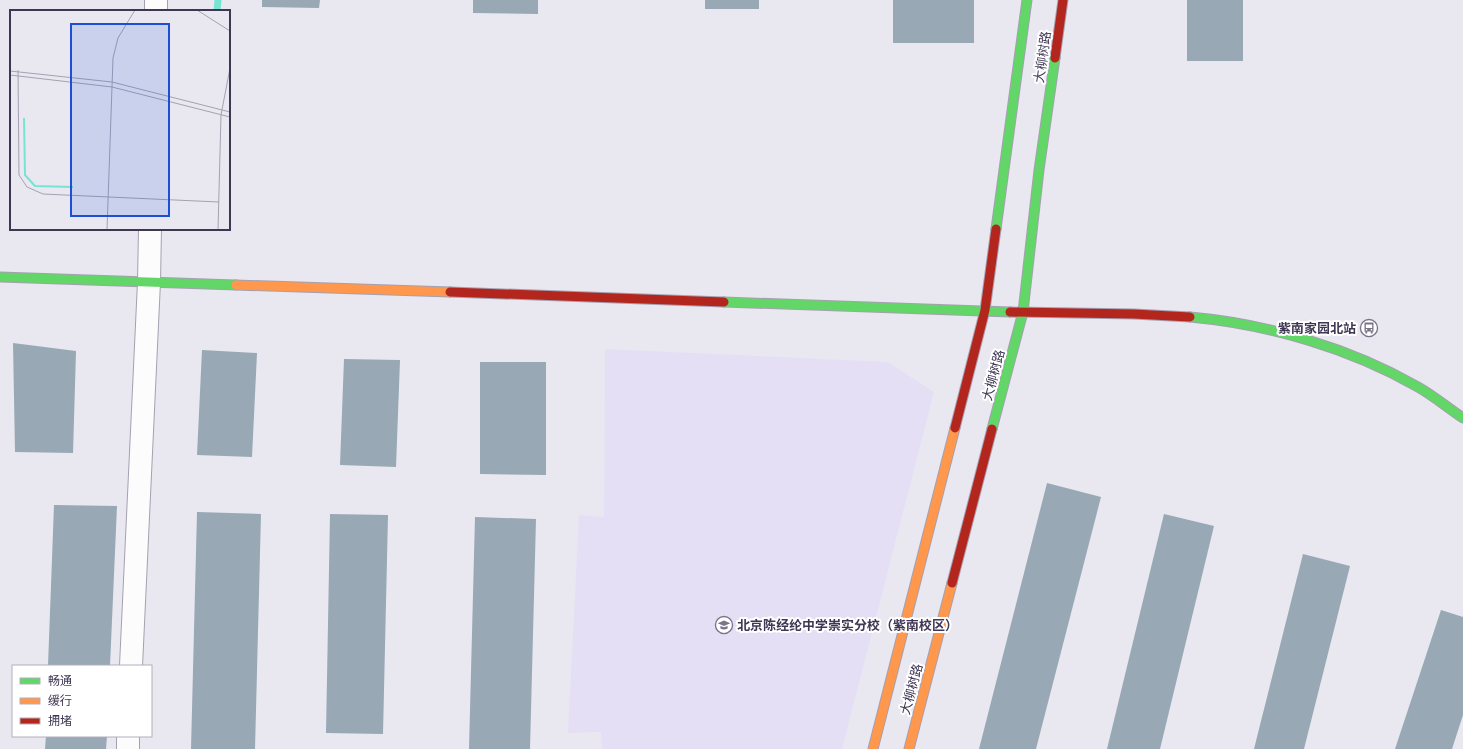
<svg xmlns="http://www.w3.org/2000/svg" width="1463" height="749" viewBox="0 0 1463 749" font-family="'PT Serif','Noto Sans SC',serif">
  <style>
    .built { fill: #e5dff6 }
    .lines { fill: none; stroke-linecap: round; stroke-linejoin: round }
    .stream { stroke: #77e4d3; stroke-width: 7 }
    .building { fill: #98a8b5 }
    .street-casing { stroke: #a5a0b1; stroke-width: 24 }
    .fast-casing { stroke: #a5a0b1; stroke-width: 11 }
    .slow-casing { stroke: #a5a0b1; stroke-width: 11 }
    .jam-casing { stroke: #a5a0b1; stroke-width: 11 }
    .street { stroke: #fcfcfd; stroke-width: 22 }
    .fast { stroke: #63d668; stroke-width: 9 }
    .slow { stroke: #ff974d; stroke-width: 9 }
    .jam { stroke: #b3261e; stroke-width: 9 }
    .labels { text-anchor: middle; stroke-width: 4; stroke-linejoin: round; paint-order: stroke }
    .street-label { font-size: 13px; fill: #3f3654; stroke: #fff }
    .poi-label { font-size: 13px; font-weight: bold; fill: #3f3654; stroke: #fff; text-anchor: end }
    .inset-river { fill: none; stroke: #77e4d3; stroke-width: 2 }
    .inset-road { fill: none; stroke: #a5a1b2; stroke-width: 1 }
    .view { fill: #1d4ed8; fill-opacity: 0.15; stroke: #1d4ed8; stroke-width: 2 }
    .inset-edge { fill: none; stroke: #3f3654; stroke-width: 2 }
  </style>
  <rect width="100%" height="100%" fill="#e9e8f0"/>
  <polygon class="built" points="605,349 888,362 934,392 842,749 602,749 601,732 568,733 579,515 604,517"/>
  <g class="lines">
    <polyline class="stream" points="217,11 218,0"/>
  </g>
  <g class="building">
    <polygon points="262,0 320,0 319,8 262,7"/>
    <polygon points="473,0 538,0 538,14 473,13"/>
    <rect x="705" y="0" width="54" height="9"/>
    <rect x="893" y="0" width="81" height="43"/>
    <rect x="1187" y="0" width="56" height="61"/>
    <polygon points="13,343 76,351 73,453 15,452"/>
    <polygon points="202,350 257,353 252,457 197,455"/>
    <polygon points="344,359 400,360 396,467 340,465"/>
    <polygon points="480,362 546,362 546,475 480,474"/>
    <polygon points="1047,483 1101,497 1036,749 979,749"/>
    <polygon points="54,505 117,506 110,666 48,666"/>
    <polygon points="197,512 261,514 255,749 191,749"/>
    <polygon points="330,514 388,515 383,734 326,733"/>
    <polygon points="1164,514 1214,526 1160,749 1107,749"/>
    <polygon points="475,517 536,519 530,749 469,749"/>
    <polygon points="1303,554 1350,566 1304,749 1254,749"/>
    <polygon points="1441,610 1463,617 1463,715 1452,749 1395,749"/>
    <polygon points="46,736 107,736 106,749 45,749"/>
  </g>
  <g class="lines">
    <g class="street-casing">
      <g id="street">
        <polyline points="156,11 156,0"/>
        <polyline points="131,666 149,282 150,229"/>
        <polyline points="128,749 128,736"/>
      </g>
    </g>
    <g class="fast-casing">
      <g id="fast">
        <polyline points="996,229 1027,0"/>
        <polyline points="0,277 236,285"/>
        <polyline points="724,302 1010,312"/>
        <path d="M1190,317c78,7 160,31 228,70 16,9 30,21 45,31"/>
        <polyline points="992,429 1023,312 1039,170 1055,58"/>
      </g>
    </g>
    <g class="slow-casing">
      <g id="slow">
        <polyline points="236,285 450,292"/>
        <polyline points="873,749 955,428"/>
        <polyline points="909,749 952,583"/>
      </g>
    </g>
    <g class="jam-casing">
      <g id="jam">
        <polyline points="1055,58 1063,0"/>
        <polyline points="450,292 724,302"/>
        <polyline points="1010,312 1134,314 1190,317"/>
        <polyline points="955,428 985,310 996,229"/>
        <polyline points="952,583 992,429"/>
      </g>
    </g>
    <use href="#street" class="street"/>
    <use href="#fast" class="fast"/>
    <use href="#slow" class="slow"/>
    <use href="#jam" class="jam"/>
  </g>
  <defs>
    <g id="bus-ring" transform="scale(0.9)"><circle r="9.5" fill="#fff" stroke="#7a748b" stroke-width="1.5"/><path d="M-5-6H5V4H4V6H2V4H-2V6H-4V4H-5ZM-3.5-4V0h7V-4ZM-3.5 1.2v1.5H-2V1.2ZM2 1.2v1.5H3.5V1.2Z" fill="#7a748b"/></g>
    <g id="school-ring" transform="scale(0.9)"><circle r="9.5" fill="#fff" stroke="#7a748b" stroke-width="1.5"/><path d="M0-5L7-2L0 1L-7-2ZM-4 1L0 2.5L4 1V4Q0 6-4 4Z" fill="#7a748b"/></g>
  </defs>
  <g fill-rule="evenodd">
    <use href="#bus-ring" x="1369" y="328"/>
    <use href="#school-ring" x="724" y="625"/>
  </g>
  <g class="labels">
    <g class="street-label">
      <text transform="translate(1042 57) rotate(-82)" y="5">大柳树路</text>
      <text transform="translate(993 375) rotate(-75)" y="5">大柳树路</text>
      <text transform="translate(911 689) rotate(-75)" y="5">大柳树路</text>
    </g>
    <g class="poi-label">
      <text x="1356" y="333">紫南家园北站</text>
      <text x="737" y="630" text-anchor="start">北京陈经纶中学崇实分校（紫南校区）</text>
    </g>
  </g>
  <g transform="translate(10 10)">
    <rect width="220" height="220" fill="#e9e8f0"/>
    <path class="inset-river" d="M14,108l1,57 10,11 38,1"/>
    <path class="inset-road" d="M187,0l33,21M8,60l1,105 8,12 16,7 176,8M0,61l102,11 118,30M0,65l102,12 118,30M97,220l6,-172 5,-20 17,-28M208,220l3,-115 9,-47"/>
    <path class="view" d="M61,14h98v192h-98z"/>
    <rect width="220" height="220" class="inset-edge"/>
  </g>
  <rect x="12" y="665" width="140" height="72" fill="#ffffff" stroke="#b2afbb"/>
  <rect x="20" y="678" width="20" height="6" fill="#63d668" stroke="#b2afbb"/>
  <text x="48" y="685" font-size="12" fill="#3f3654">畅通</text>
  <rect x="20" y="698" width="20" height="6" fill="#ff974d" stroke="#b2afbb"/>
  <text x="48" y="705" font-size="12" fill="#3f3654">缓行</text>
  <rect x="20" y="718" width="20" height="6" fill="#b3261e" stroke="#b2afbb"/>
  <text x="48" y="725" font-size="12" fill="#3f3654">拥堵</text>
</svg>
